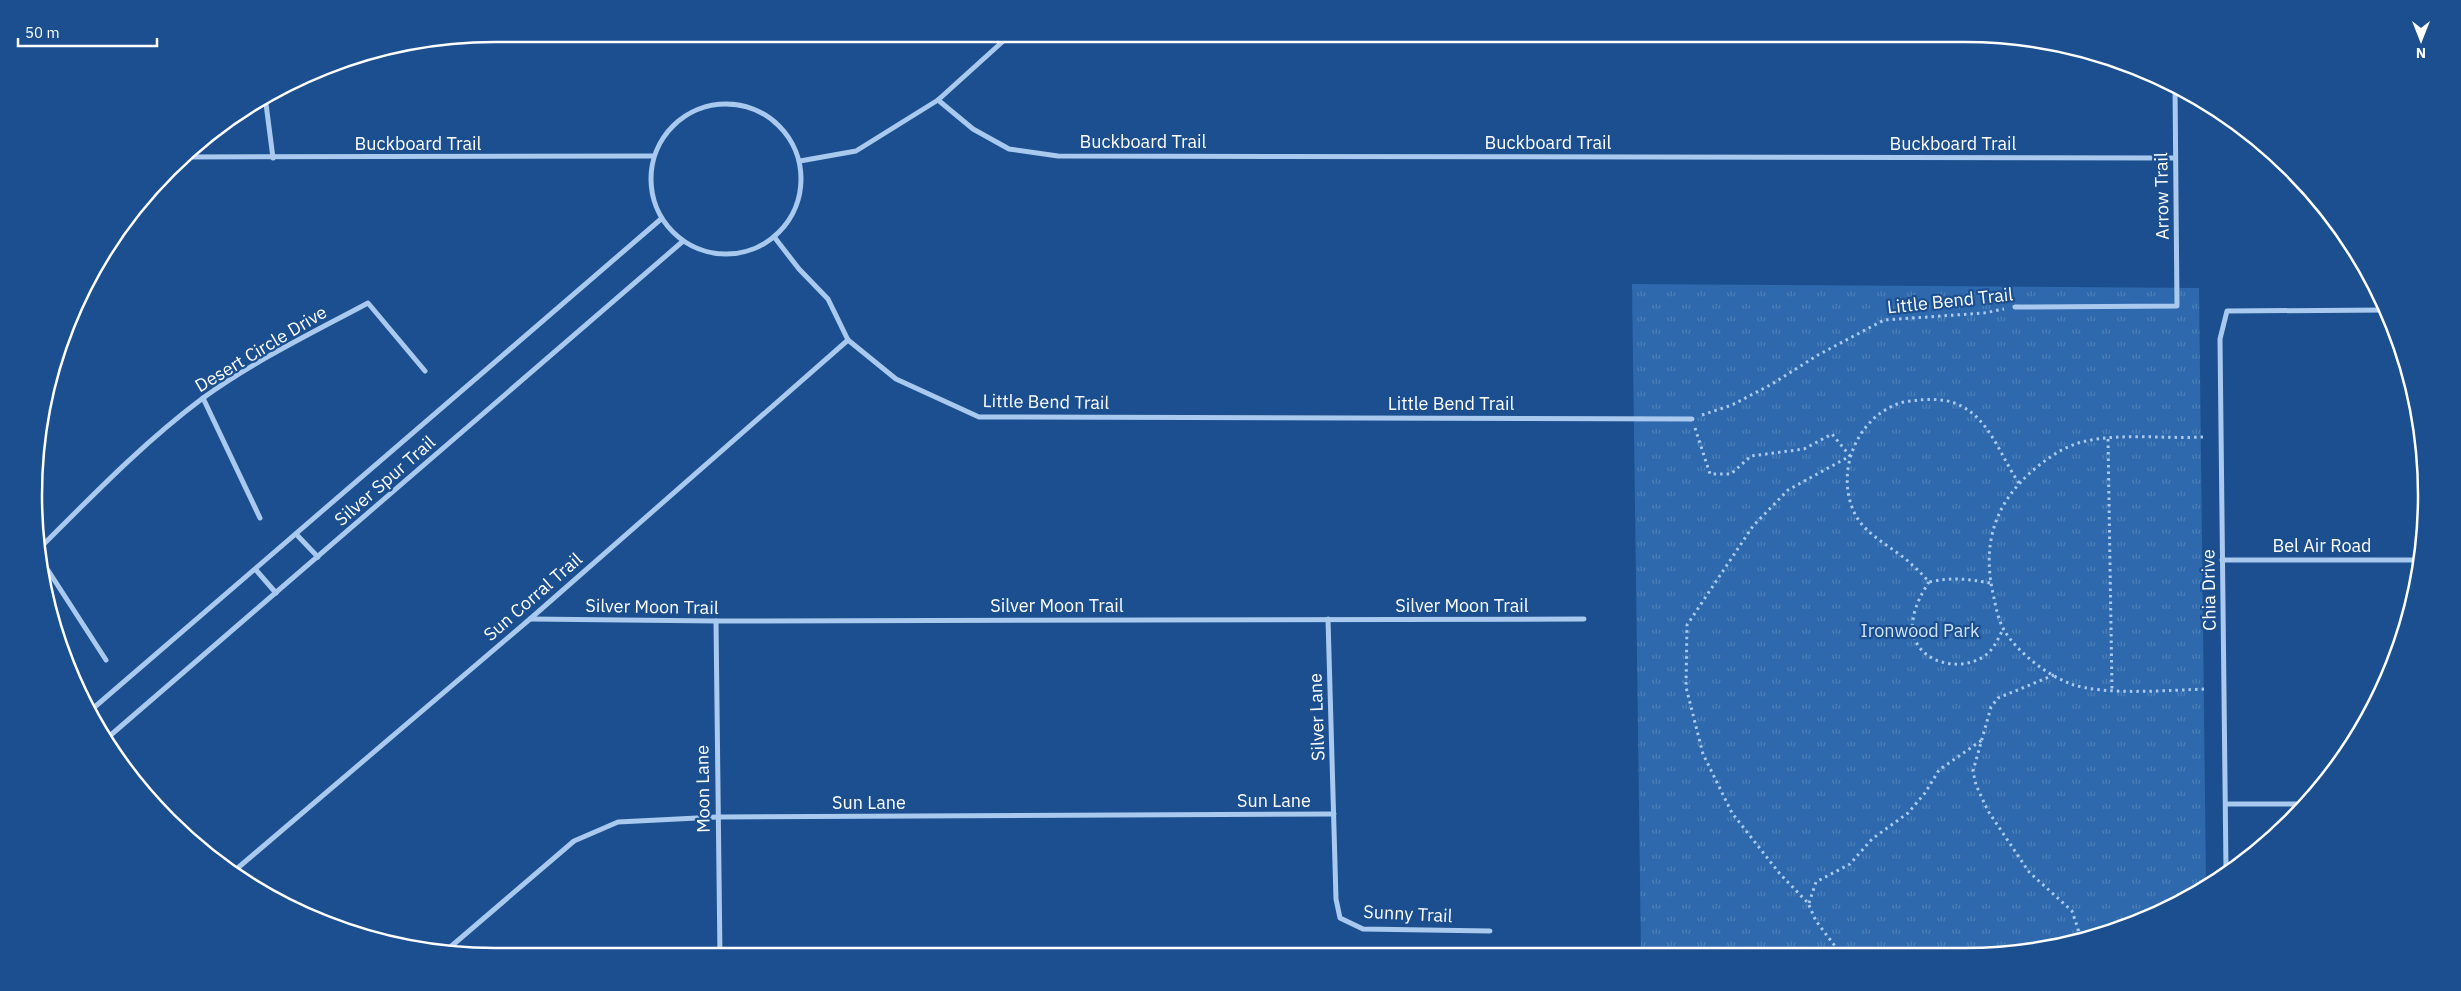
<svg xmlns="http://www.w3.org/2000/svg" width="2461" height="991" viewBox="0 0 2461 991" font-family="'IBM Plex Sans',sans-serif">
  <style>
    .grass { fill: url(#grass-tufts) }
    .lines { fill: none; stroke-linecap: round; stroke-linejoin: round }
    .path { stroke: #a9c9ee; stroke-width: 3; stroke-dasharray: 2.5 4; stroke-linecap: butt }
    .street { stroke: #a9c9ee; stroke-width: 5 }
    .labels { text-anchor: middle; stroke-width: 4.5; stroke-linejoin: round; paint-order: stroke }
    .street-label { font-size: 18px; fill: #fff; stroke: #1b4f8f }
    .park-label { font-size: 18px; fill: #cfe3fa; stroke: #1b4f8f }
    .rim { fill: none; stroke: #fff; stroke-width: 2.5 }
  </style>
  <defs>
    <pattern id="grass-tufts" width="24" height="20" patternUnits="userSpaceOnUse" patternTransform="scale(1.25)"><rect width="24" height="20" fill="#2e69ad"/><path d="M3 7l-1-3M5 7V3M7 7l1-3M15 17l-1-3M17 17v-4M19 17l1-3" fill="none" stroke="#4d80b9"/></pattern>
  </defs>
  <rect width="100%" height="100%" fill="#1b4f8f"/>
  <polygon class="grass" points="1632,284 2199,288 2206,883 2142,922 2026,953 1641,954"/>
  <g class="lines">
    <g class="path">
      <polyline points="1702,415 1732,405 1772,384 1818,355 1884,320 1984,313 2004,309"/>
      <polyline points="1695,428 1710,474 1731,474 1751,456 1804,449 1832,434 1850,456 1788,490 1753,526 1687,625 1686,687 1703,754 1732,813 1780,874 1808,903 1816,921 1841,954"/>
      <path d="M2203,437c-36,2 -82,-4 -117,4 -20,4 -39,17 -55,31 -39,35 -49,76 -37,126 2,11 5,23 10,32 14,23 43,45 67,54 33,12 100,6 136,5"/>
      <polyline points="2108,439 2112,690"/>
      <path d="M1929,582c-9,14 -19,33 -16,51 6,30 46,39 70,24 10,-6 15,-18 20,-28"/>
      <path d="M1990,583c-21,-4 -39,-6 -61,-1 -6,-7 -12,-13 -19,-19 -17,-16 -42,-26 -54,-47 -22,-41 -1,-98 44,-113 6,-2 13,-2 19,-3 12,-1 27,-1 38,4 33,14 43,52 62,79"/>
      <polyline points="2054,675 1998,698 1991,707 1973,771 1976,785 1988,811 2029,872 2072,911 2081,938"/>
      <polyline points="1809,903 1816,882 1850,864 1872,839 1908,813 1925,793 1939,770 1982,740"/>
    </g>
    <g class="street">
      <polyline points="265,96 273,158"/>
      <polyline points="938,100 973,129 1009,149 1058,156 2175,158"/>
      <circle cx="726" cy="179" r="75"/>
      <polyline points="184,157 653,156"/>
      <polyline points="800,161 856,151 938,100 1011,34"/>
      <polyline points="775,238 799,269 828,299 848,340 896,379 979,417 1692,419"/>
      <polyline points="2015,307 2177,306 2175,86"/>
      <polyline points="203,398 260,518"/>
      <polyline points="296,534 318,557"/>
      <path d="M41,547c52,-52 103,-105 162,-149 51,-37 109,-65 165,-95l57,68"/>
      <polyline points="2222,560 2422,560"/>
      <polyline points="42,561 106,660"/>
      <polyline points="256,570 276,593"/>
      <polyline points="530,619 716,621 1584,619"/>
      <polyline points="1328,619 1336,899 1340,918 1363,929 1490,931"/>
      <polyline points="716,621 720,957"/>
      <polyline points="90,711 661,219"/>
      <polyline points="105,740 682,242"/>
      <polyline points="2226,804 2304,804"/>
      <polyline points="2226,870 2220,339 2227,311 2387,310"/>
      <polyline points="233,872 530,619 848,340"/>
      <polyline points="448,949 574,841 618,822 717,817 1334,814"/>
    </g>
  </g>
  <g class="labels">
    <g class="street-label">
      <text x="1143" y="148">Buckboard Trail</text>
      <text x="1548" y="149">Buckboard Trail</text>
      <text x="418" y="150">Buckboard Trail</text>
      <text x="1953" y="150">Buckboard Trail</text>
      <text transform="translate(2162 196) rotate(-91)" y="6">Arrow Trail</text>
      <text transform="translate(1950 301) rotate(-6)" y="6">Little Bend Trail</text>
      <text transform="translate(261 349) rotate(-31)" y="6">Desert Circle Drive</text>
      <text transform="translate(1046 402) rotate(1)" y="6">Little Bend Trail</text>
      <text x="1451" y="410">Little Bend Trail</text>
      <text transform="translate(385 481) rotate(-41)" y="6">Silver Spur Trail</text>
      <text x="2322" y="552">Bel Air Road</text>
      <text transform="translate(2209 590) rotate(-91)" y="6">Chia Drive</text>
      <text transform="translate(533 597) rotate(-41)" y="6">Sun Corral Trail</text>
      <text x="1057" y="612">Silver Moon Trail</text>
      <text x="1462" y="612">Silver Moon Trail</text>
      <text transform="translate(652 607) rotate(1)" y="6">Silver Moon Trail</text>
      <text transform="translate(1317 717) rotate(-92)" y="6">Silver Lane</text>
      <text transform="translate(703 789) rotate(-91)" y="6">Moon Lane</text>
      <text x="1274" y="807">Sun Lane</text>
      <text x="869" y="809">Sun Lane</text>
      <text transform="translate(1408 914) rotate(3)" y="6">Sunny Trail</text>
    </g>
    <g class="park-label">
      <text x="1920" y="637">Ironwood Park</text>
    </g>
  </g>
  <path d="M0 0H2461V991H0ZM495 42H1965A453 453 0 0 1 2418 495V495A453 453 0 0 1 1965 948H495A453 453 0 0 1 42 495V495A453 453 0 0 1 495 42Z" fill="#1b4f8f" fill-rule="evenodd"/>
  <path class="rim" d="M495 42H1965A453 453 0 0 1 2418 495V495A453 453 0 0 1 1965 948H495A453 453 0 0 1 42 495V495A453 453 0 0 1 495 42Z"/>
  <g transform="translate(2421 40) rotate(180)" stroke="#1b4f8f" stroke-width="4" paint-order="stroke">
  <path d="M0-4L9 19L0 12L-9 19Z" fill="#ffffff"/>
  <text y="-8" font-size="14" font-weight="bold" text-anchor="middle" fill="#ffffff">N</text>
  </g>
  <path d="M18 38v8h139v-8" fill="none" stroke="#ffffff" stroke-width="2.5"/>
  <text x="25" y="38" font-size="15" fill="#ffffff" stroke="#1b4f8f" stroke-width="4" paint-order="stroke">50 m</text>
</svg>
